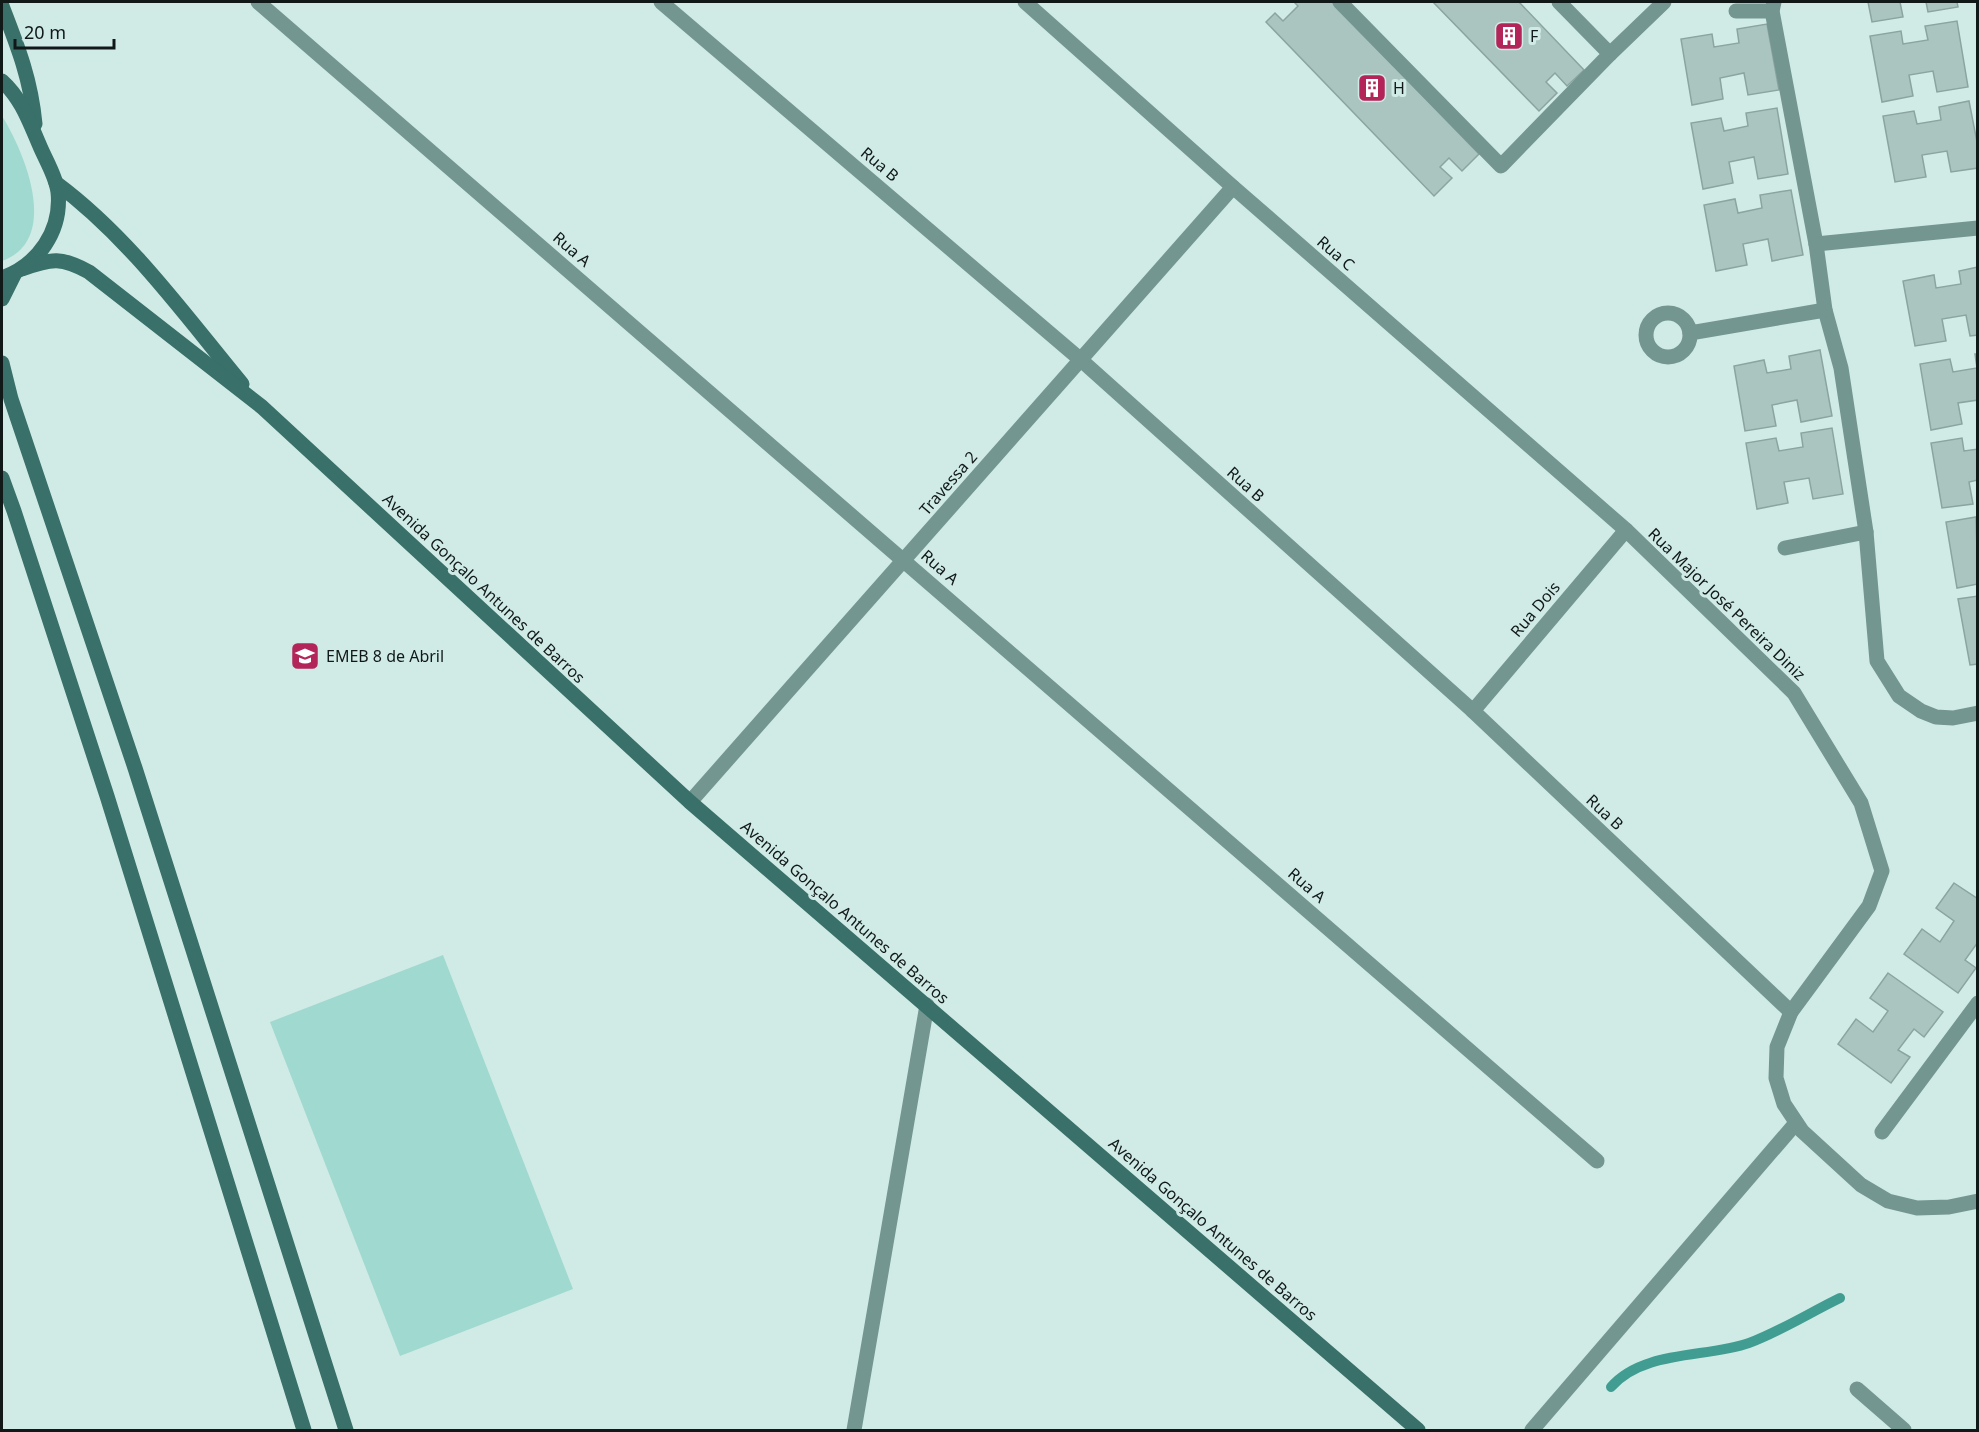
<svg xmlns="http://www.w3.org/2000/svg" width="1979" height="1432" viewBox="0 0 1979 1432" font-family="'Noto Sans',sans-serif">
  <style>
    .green { fill: #a0d9d0 }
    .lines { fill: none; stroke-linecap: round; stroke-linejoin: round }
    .stream { stroke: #419d92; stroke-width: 10 }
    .building { fill: #aac4c0; stroke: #8ba4a0; stroke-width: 1.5 }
    .lane { stroke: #739691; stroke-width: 15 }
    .street { stroke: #739691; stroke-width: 15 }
    .secondary { stroke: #397069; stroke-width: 15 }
    .labels { text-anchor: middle; stroke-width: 6; stroke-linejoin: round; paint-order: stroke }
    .poi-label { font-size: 16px; fill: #101918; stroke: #d0ebe6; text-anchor: start }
    .street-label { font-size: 16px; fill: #101918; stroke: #d0ebe6 }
  </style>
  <rect width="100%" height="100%" fill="#d0ebe6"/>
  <g class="green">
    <path d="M2,116c23,37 59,124 0,145z"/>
    <polygon points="443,955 573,1289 400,1356 270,1022"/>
  </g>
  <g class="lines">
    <path class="stream" d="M1611,1387c32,-37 95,-29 138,-44 30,-11 62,-31 91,-45"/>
  </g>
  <g class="building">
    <polygon points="1294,2 1332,2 1479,154 1462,171 1449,158 1440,167 1452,178 1434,196 1266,22 1275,13 1283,21 1298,6"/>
    <polygon points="1433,2 1519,2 1584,70 1567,86 1555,73 1546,82 1557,93 1539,111"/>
    <polygon points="1868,2 1900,2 1903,17 1872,22"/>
    <polygon points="1926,2 1957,2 1958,7 1928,12"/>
    <polygon points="1957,21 1968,87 1937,92 1933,71 1909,75 1913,96 1882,102 1870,36 1901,31 1903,44 1928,40 1925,26"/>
    <polygon points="1767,24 1779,90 1748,95 1744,73 1720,78 1723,99 1692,105 1681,39 1712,34 1714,47 1739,43 1737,29"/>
    <polygon points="1969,101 1978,147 1978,168 1951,172 1947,151 1922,155 1926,177 1895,182 1883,116 1914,111 1917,124 1941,120 1939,107"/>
    <polygon points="1777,108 1788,174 1758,179 1754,157 1729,162 1733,183 1703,189 1691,123 1721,118 1724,131 1748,126 1746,113"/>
    <polygon points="1791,190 1803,255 1772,261 1768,239 1743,244 1747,265 1716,271 1704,205 1735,199 1738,213 1762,208 1760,195"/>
    <polygon points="1978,267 1978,335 1970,336 1966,315 1942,319 1946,341 1915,346 1903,281 1934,275 1936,288 1961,284 1959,271"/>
    <polygon points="1820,350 1832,416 1801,422 1797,400 1772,405 1776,426 1745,431 1734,366 1764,360 1767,373 1791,369 1789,356"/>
    <polygon points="1975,354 1978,354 1978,400 1958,403 1962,424 1931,430 1920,364 1950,359 1953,372 1977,368"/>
    <polygon points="1832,428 1843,494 1813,499 1809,478 1784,482 1788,503 1757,509 1746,443 1776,438 1779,451 1803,447 1801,433"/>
    <polygon points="1962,438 1964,451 1978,449 1978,480 1969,482 1973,504 1942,508 1931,443"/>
    <polygon points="1976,517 1978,584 1957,588 1946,522"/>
    <polygon points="1978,596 1978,664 1970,665 1958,599"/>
    <polygon points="1954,883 1978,899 1978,942 1965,960 1976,968 1958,993 1904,954 1922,929 1940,942 1954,921 1936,908"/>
    <polygon points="1888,973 1943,1012 1924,1037 1914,1029 1898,1050 1910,1057 1891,1083 1838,1044 1856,1019 1873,1032 1888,1011 1870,998"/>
  </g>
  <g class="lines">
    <g class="lane">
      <polyline points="1340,2 1501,166 1610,54 1559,2"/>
      <polyline points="1774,2 1772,11 1816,244"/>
      <polyline points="1736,11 1772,11"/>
      <polyline points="1610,54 1664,2"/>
      <polyline points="1978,228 1816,244 1825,310 1841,368 1866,532 1877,661 1899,696 1921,711 1936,717 1953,718 1978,713"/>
      <circle cx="1668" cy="335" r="22"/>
      <polyline points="1690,333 1825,310"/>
      <polyline points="1785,548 1866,532"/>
      <polyline points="1882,1132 1978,1003"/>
      <polyline points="854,1430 927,1005"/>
      <polyline points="1532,1430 1796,1123"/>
    </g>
    <g class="street">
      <polyline points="258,2 1597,1161"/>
      <polyline points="661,2 1081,360 1473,711 1791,1012"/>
      <polyline points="1025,2 1233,187 1626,530 1794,693 1861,803 1882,871 1869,906 1791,1012 1777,1047 1776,1078 1784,1104 1802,1131 1861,1185 1888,1201 1917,1208 1949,1207 1978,1201"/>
      <polyline points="1473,711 1626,530"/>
      <polyline points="690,802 1233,187"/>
      <polyline points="1857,1389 1904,1430"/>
    </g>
    <g class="secondary">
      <path d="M2,6c16,41 29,74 33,118"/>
      <path d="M2,81c19,17 27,40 37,63 6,15 17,32 19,48 4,39 -20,73 -56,86"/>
      <path d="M56,183c73,54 128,131 186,201"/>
      <path d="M22,269c30,-11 40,-12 67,3l173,135 428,395 728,628"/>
      <polyline points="2,299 15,273"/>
      <polyline points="2,363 11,399 135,768 346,1430"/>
      <polyline points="2,478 14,511 107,796 304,1430"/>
    </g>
  </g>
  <defs>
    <g id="building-square" transform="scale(1.5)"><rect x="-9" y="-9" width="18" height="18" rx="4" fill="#b32459" stroke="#d0ebe6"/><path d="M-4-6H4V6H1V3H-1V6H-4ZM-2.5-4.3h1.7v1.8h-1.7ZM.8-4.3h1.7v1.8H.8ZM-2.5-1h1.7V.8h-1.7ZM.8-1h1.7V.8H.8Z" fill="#fff"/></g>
    <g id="school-square" transform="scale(1.5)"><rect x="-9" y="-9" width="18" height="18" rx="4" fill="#b32459" stroke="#d0ebe6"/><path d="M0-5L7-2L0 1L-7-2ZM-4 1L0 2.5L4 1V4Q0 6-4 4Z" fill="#fff"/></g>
  </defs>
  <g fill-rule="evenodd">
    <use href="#building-square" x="1509" y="36"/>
    <use href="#building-square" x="1372" y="88"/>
    <use href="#school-square" x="305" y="656"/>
  </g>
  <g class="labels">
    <g class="poi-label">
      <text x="1530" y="42">F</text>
      <text x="1393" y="94">H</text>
      <text x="326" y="662">EMEB 8 de Abril</text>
    </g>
    <g class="street-label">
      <text transform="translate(880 164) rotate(40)" y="6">Rua B</text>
      <text transform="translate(572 249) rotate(41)" y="6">Rua A</text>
      <text transform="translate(1336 253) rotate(41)" y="6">Rua C</text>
      <text transform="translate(948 483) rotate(-49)" y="6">Travessa 2</text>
      <text transform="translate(1246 484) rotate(42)" y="6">Rua B</text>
      <text transform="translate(940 567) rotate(41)" y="6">Rua A</text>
      <text transform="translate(484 588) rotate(43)" y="6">Avenida Gonçalo Antunes de Barros</text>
      <text transform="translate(1727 604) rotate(44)" y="6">Rua Major José Pereira Diniz</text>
      <text transform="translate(1535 609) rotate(-50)" y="6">Rua Dois</text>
      <text transform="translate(1605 812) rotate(43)" y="6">Rua B</text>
      <text transform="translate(1307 885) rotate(41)" y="6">Rua A</text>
      <text transform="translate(845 912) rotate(41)" y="6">Avenida Gonçalo Antunes de Barros</text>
      <text transform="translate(1213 1229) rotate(41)" y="6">Avenida Gonçalo Antunes de Barros</text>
    </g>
  </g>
  <rect width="1979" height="1432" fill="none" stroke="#101918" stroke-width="6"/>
  <path d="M15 39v9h99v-9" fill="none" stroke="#101918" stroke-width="3"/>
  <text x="24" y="39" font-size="18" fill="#101918" stroke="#d0ebe6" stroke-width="4.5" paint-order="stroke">20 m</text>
</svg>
